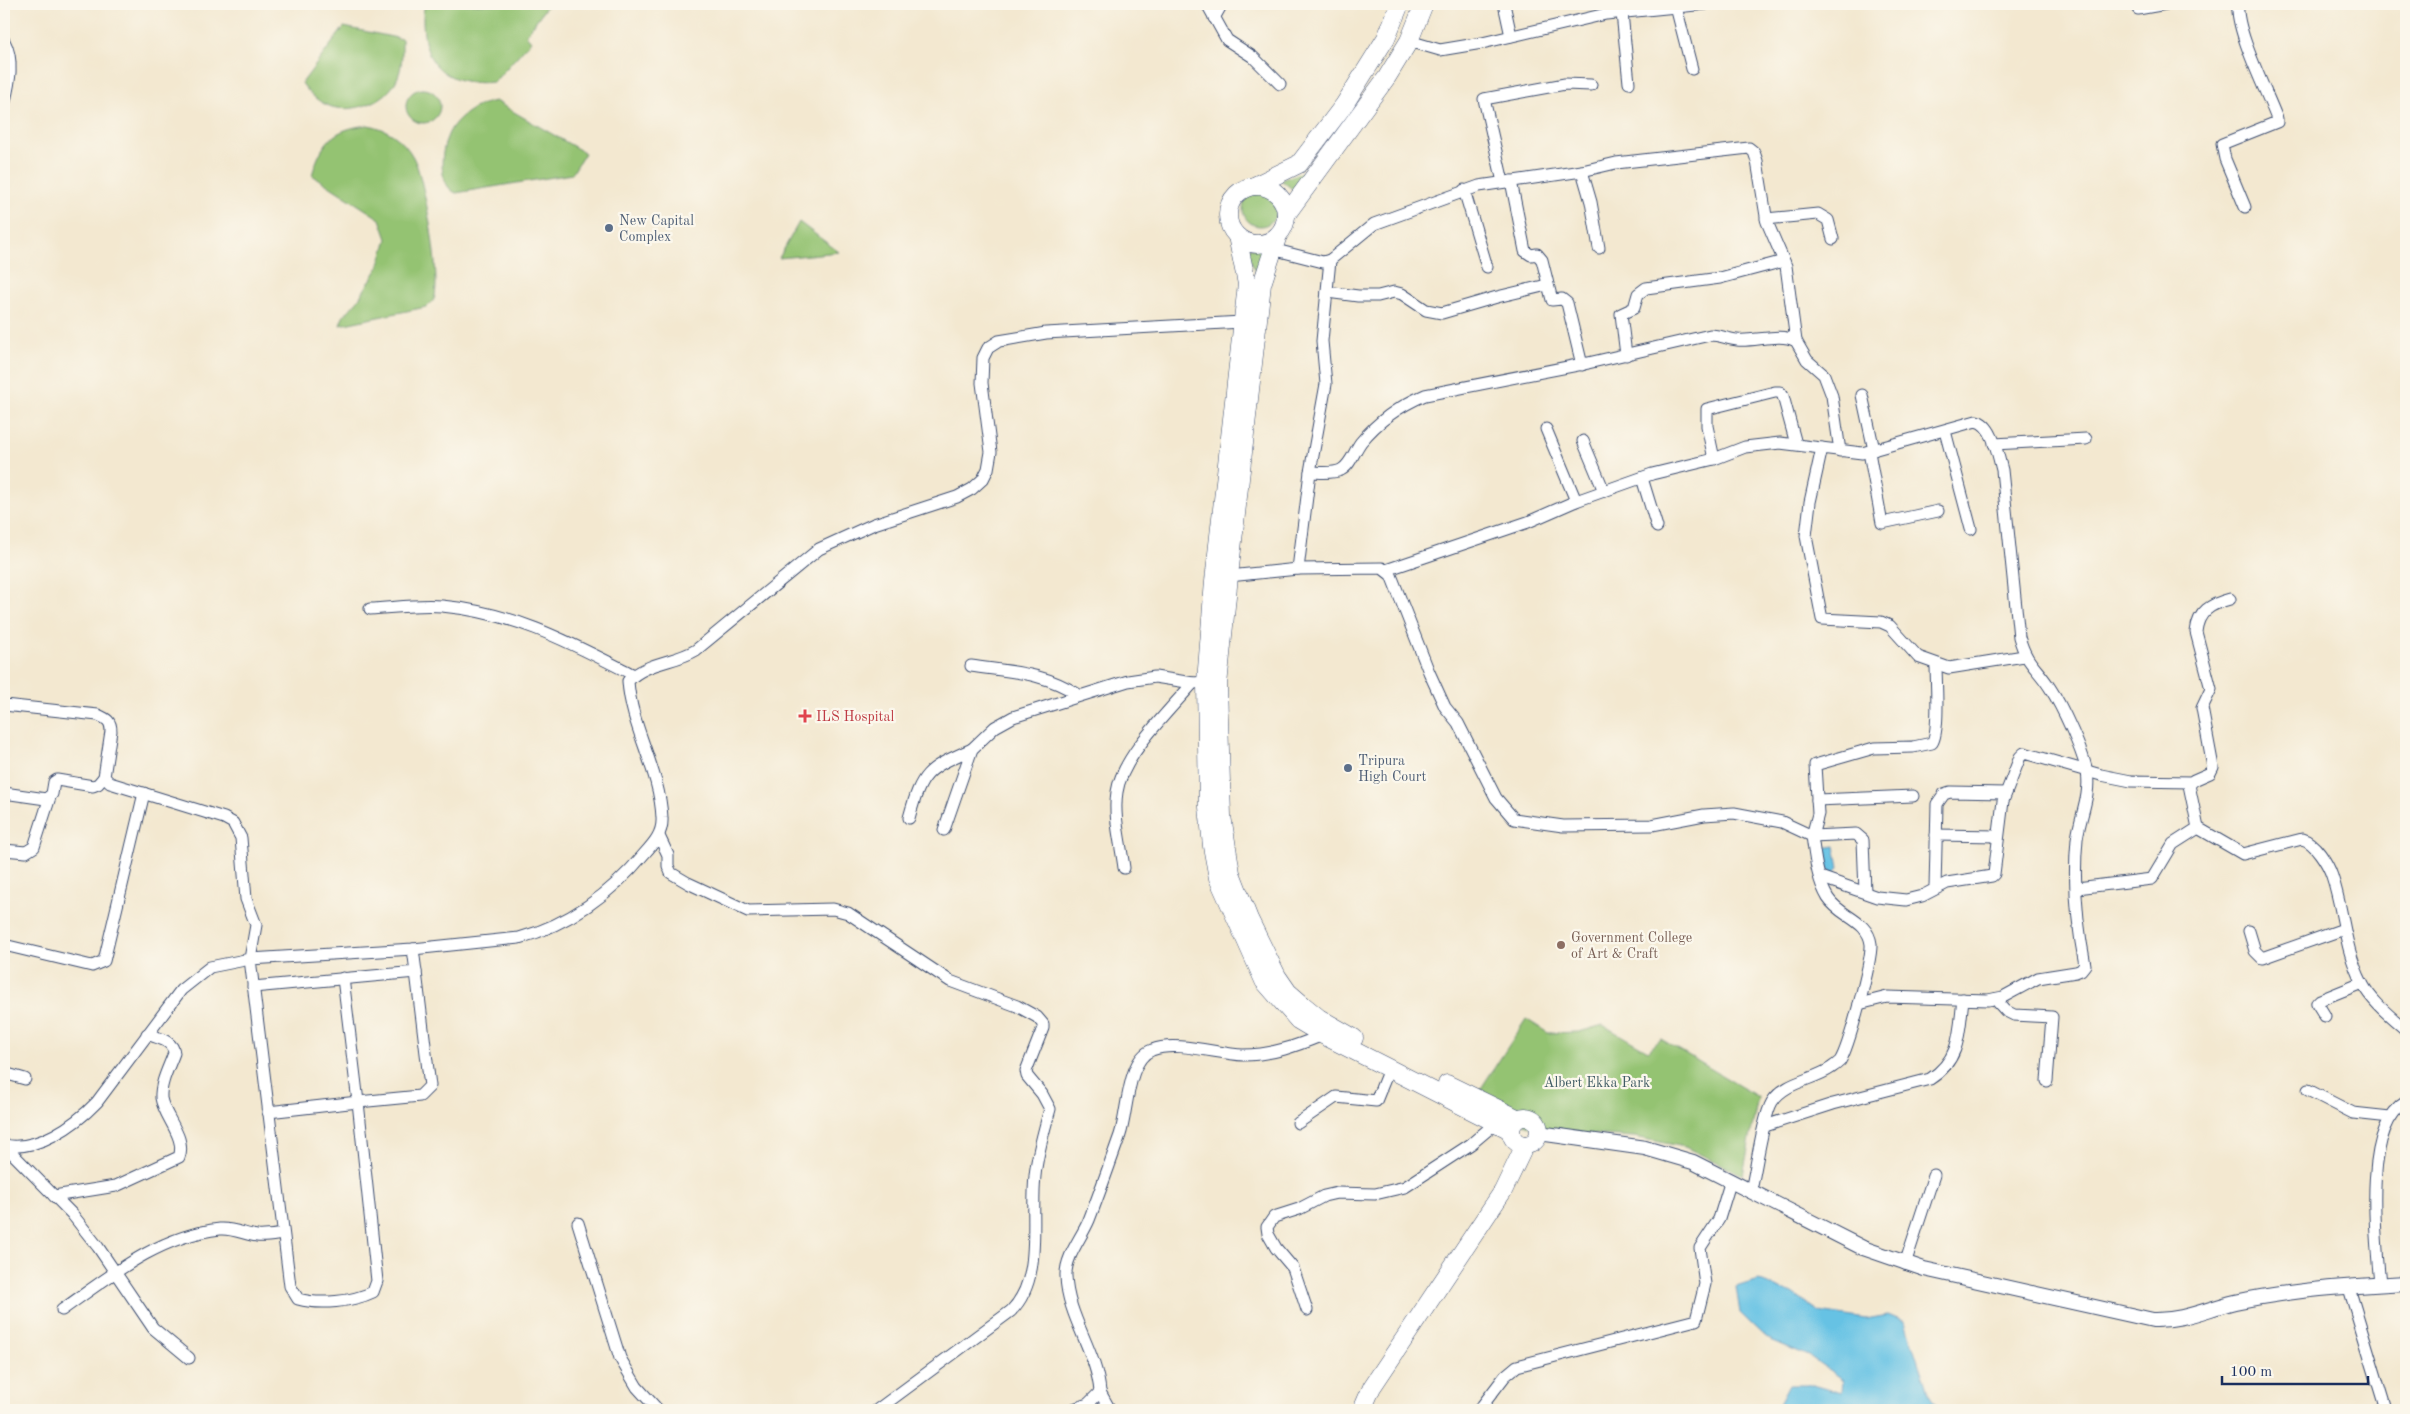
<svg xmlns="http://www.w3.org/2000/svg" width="2410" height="1414" viewBox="0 0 2410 1414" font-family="'Old Standard TT',serif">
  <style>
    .green { fill: #94c372; stroke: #587968 }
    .water { fill: #66c2e4; stroke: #4078a1 }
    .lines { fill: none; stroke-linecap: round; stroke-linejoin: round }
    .minor-casing { stroke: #3b4b6f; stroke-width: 13 }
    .tertiary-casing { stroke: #3b4b6f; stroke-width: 16 }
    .primary-casing { stroke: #3b4b6f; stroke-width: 19 }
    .minor { stroke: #fff; stroke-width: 11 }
    .tertiary { stroke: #fff; stroke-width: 14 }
    .primary { stroke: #fff; stroke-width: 18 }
    .service-dot { fill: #5c6f8a; stroke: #fbf7ec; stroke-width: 2 }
    .health-dot { fill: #e0444e; stroke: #fbf7ec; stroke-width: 2 }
    .education-dot { fill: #8d6e63; stroke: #fbf7ec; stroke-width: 2 }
    .labels { text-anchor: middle; stroke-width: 4.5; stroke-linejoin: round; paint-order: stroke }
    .service-label { font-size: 14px; fill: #4e5e75; stroke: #fbf7ec; text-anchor: start }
    .health-label { font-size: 14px; fill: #be3a42; stroke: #fbf7ec; text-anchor: start }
    .education-label { font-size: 14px; fill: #785e54; stroke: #fbf7ec; text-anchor: start }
    .park-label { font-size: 14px; fill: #3f5b64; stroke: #fbf7ec }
  </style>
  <rect width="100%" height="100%" fill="#fbf7ec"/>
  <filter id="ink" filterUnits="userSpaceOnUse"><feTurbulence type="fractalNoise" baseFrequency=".02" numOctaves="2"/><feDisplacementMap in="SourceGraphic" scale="10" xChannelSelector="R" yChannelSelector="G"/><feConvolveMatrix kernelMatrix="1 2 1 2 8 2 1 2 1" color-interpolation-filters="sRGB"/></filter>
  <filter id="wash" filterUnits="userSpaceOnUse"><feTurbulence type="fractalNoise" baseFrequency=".0096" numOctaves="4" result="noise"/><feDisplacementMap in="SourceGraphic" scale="20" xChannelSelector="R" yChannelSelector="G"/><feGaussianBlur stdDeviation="1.12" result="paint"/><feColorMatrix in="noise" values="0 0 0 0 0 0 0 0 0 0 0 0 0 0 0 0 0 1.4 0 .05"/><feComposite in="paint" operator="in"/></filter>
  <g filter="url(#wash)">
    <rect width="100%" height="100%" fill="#f3e8d0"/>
    <g class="green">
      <path d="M425,4h123l-22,31 5,6 -37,41c-36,4 -66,-9 -70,-47 -1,-11 -2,-21 1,-31z"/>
      <path d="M344,27l58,12c0,14 1,29 -6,42 -10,21 -42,32 -64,26 -13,-4 -23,-13 -30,-24z"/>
      <circle cx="423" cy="106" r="17"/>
      <path d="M495,101l90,52 -13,21 -116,19c-21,-9 -15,-51 -3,-67 10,-13 25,-22 42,-25z"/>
      <path d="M368,125c19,3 36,15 45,32 11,18 29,123 21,142 -1,3 -5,6 -8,8l-86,18 3,-8 15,-17 20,-32 9,-29 -7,-20 -68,-44c10,-34 21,-46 56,-50z"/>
      <polygon points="1311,169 1296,192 1281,180"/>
      <circle cx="1260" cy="209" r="17"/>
      <polygon points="799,222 839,252 779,258"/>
      <polygon points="1244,247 1263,249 1258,277"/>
      <polygon points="1526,1019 1548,1033 1579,1032 1603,1025 1648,1051 1661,1039 1758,1097 1743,1175 1685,1147 1634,1137 1554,1132 1526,1125 1499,1112 1476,1096"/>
    </g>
    <g class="water">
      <polygon points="1835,846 1839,868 1832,874 1830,870 1827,870 1823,848"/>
      <polygon points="1758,1280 1793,1294 1819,1312 1866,1319 1888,1315 1905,1322 1928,1392 1940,1410 1778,1410 1777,1408 1789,1385 1813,1385 1842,1393 1843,1380 1809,1356 1766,1338 1740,1313 1736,1287"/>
    </g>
  </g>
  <g filter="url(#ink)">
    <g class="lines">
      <g class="minor-casing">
        <g id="minor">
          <polyline points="1207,4 1227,40 1253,57 1280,84"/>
          <polyline points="1504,4 1511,36"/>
          <path d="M2238,4c-3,26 29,88 39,115v3l-55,22 3,15 20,48"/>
          <polyline points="1676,7 1692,69"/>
          <polyline points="2138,9 2166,4"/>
          <polyline points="1622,13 1629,83"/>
          <polyline points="1214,18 1222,4"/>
          <path d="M4,41c11,20 5,43 0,64"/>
          <polyline points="1409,41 1440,50 1482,43 1606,14 1706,4"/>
          <polyline points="1582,171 1591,202 1599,248"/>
          <polyline points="1511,181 1525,251 1531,255 1537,254 1542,260 1552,300 1562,299 1567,303 1582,365"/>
          <polyline points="1503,182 1484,99 1565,84 1591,85"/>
          <polyline points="1464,190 1487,267"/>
          <polyline points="1766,219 1818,214 1828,220 1833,239"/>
          <polyline points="1272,249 1323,262 1330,260 1374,224 1479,186 1582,171 1616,163 1749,148 1754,152 1757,161 1767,222 1786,266 1796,341"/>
          <polyline points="1327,292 1358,296 1378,296 1394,292 1402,294 1426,310 1442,313 1497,297 1547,285"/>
          <polyline points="1626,355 1621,314 1634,308 1638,294 1646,288 1720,278 1784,261"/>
          <polyline points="1862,395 1874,450"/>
          <polyline points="1546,429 1576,501"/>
          <polyline points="1945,431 1971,529"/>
          <polyline points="1583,441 1604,491"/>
          <polyline points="1994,444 2086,439"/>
          <polyline points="1822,448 1810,502 1806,536 1822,619 1881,622 1890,626 1918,657 1949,668 2024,656"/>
          <polyline points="1869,452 1882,523 1938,511"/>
          <polyline points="1714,459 1707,426 1707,409 1775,392 1780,392 1783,396 1796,444"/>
          <path d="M1310,472c9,0 23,2 31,-2 10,-5 13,-19 20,-28 18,-22 38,-36 64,-47l163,-32 122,-28c10,0 17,4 27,5 18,2 43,-8 59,1l11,19 17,15 8,21 8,55"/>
          <polyline points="1642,478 1657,527"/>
          <polyline points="1298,569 1310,472 1326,384 1322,341 1330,260"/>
          <path d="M1386,570l142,-48 48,-21 76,-27 62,-15 31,-12 35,-4 82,10 114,-32c17,3 22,35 26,49l17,167c8,28 17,29 31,51 12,18 33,63 37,84 4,24 -7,44 -10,67 -4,42 0,85 8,126l-4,5 -5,2 -38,6 -35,19 -15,3 -101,-3 -28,7"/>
          <path d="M1229,576l69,-7 84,-1 9,7 38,97 16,35 13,16 38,75 18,21 49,7 89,-1 52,-10 30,-2 48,9 30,14c3,21 5,44 16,62 12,19 40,22 43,46 1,16 -22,103 -31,117 -2,2 -6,5 -9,7 -17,12 -47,14 -59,34 -9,15 -16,68 -21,88"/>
          <path d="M370,609c23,-1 48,-5 72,-3 74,7 127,36 192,69"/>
          <path d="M971,666c41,6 72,6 108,29"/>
          <path d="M4,705l94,10c9,4 13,6 13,16l-7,46 6,6 114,35 9,5 8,15 5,61 10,26 -6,34 -40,8 -29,23 -84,112c-22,23 -60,50 -93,43"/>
          <polyline points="4,793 46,799 52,794 54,782 57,780 93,786 98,784 104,777"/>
          <polyline points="1817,800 1913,796"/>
          <path d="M909,818c13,-48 19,-49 63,-69"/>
          <path d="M2198,828l45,26 59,-15c13,3 26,25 30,37 12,35 12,73 30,107 10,19 28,33 44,47"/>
          <polyline points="944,830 972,749 995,727 1013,717 1128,681 1155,677 1193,683 1206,682"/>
          <polyline points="1936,835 1998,836"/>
          <path d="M659,836l9,19v11l3,7 17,10 60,28 85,-2 15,4 102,68 67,25 20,11 6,7v4l-17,43 1,5 15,18 8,15c-6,22 -13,45 -15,67 -5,43 9,102 -24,135l-134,99"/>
          <polyline points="4,850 26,852 34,847 50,797"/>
          <path d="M1124,868c-3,-24 -11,-52 -7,-76 5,-36 53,-82 76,-109"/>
          <polyline points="1820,877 1877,897 1906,900 1922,896 1947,883 1992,876 1994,874 2003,801 2020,757 2024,753 2101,775 2131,781 2191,782"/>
          <polyline points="1935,888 1937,804 1944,794 1950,792 2006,793"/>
          <path d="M2077,888l75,-9 21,-35 25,-16 -9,-43 5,-5 16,-7 3,-6 -11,-59 9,-19 -15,-57c2,-21 15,-28 34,-33"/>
          <path d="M1865,892l-2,-52 -7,-6 -44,2 6,-22 -3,-49 59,-17 39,-1 19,-4c8,-12 4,-62 4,-78"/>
          <polyline points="2249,931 2255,951 2262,958 2344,929"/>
          <polyline points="4,945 92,966 104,961 144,793"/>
          <path d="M416,972l14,114 -10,10 -62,6 19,179 -4,11c-21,10 -53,13 -75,7l-8,-13 -40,-327 163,-10 106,-11c49,-13 93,-45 125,-84 10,-11 19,-21 18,-36 -2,-48 -31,-90 -34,-137 18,-19 47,-18 68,-31l123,-101 55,-25 83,-27 15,-8 11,-10 5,-10 3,-17 -9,-69 1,-25 5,-10 11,-7 47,-8 196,-11"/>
          <polyline points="253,987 416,972 413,949"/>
          <polyline points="1995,999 2006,1011 2014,1015 2052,1017 2047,1081"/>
          <polyline points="2325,1016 2317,1003 2320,1000 2362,983"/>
          <polyline points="4,1073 25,1079"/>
          <polyline points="2308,1090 2353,1113 2390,1117"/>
          <polyline points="268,1112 358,1102 343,978"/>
          <polyline points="1298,1123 1336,1097 1376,1101 1389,1069"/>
          <path d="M1765,1126l68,-22 97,-25c31,-20 29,-47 33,-80"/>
          <polyline points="5,1146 72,1214 98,1247 153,1328 189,1358"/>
          <path d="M54,1196l62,-10 63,-29c8,-19 -15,-40 -18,-59 -1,-15 8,-31 13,-45 -1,-13 -17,-15 -27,-19"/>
          <polyline points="578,1223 620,1358 637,1387 658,1410"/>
          <polyline points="1905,1264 1934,1175"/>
          <path d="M2380,1284c-4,-44 -18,-157 26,-182"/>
          <polyline points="2349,1288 2386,1410"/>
          <path d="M62,1310c48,-34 96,-74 158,-81 13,-1 24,5 37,7 8,1 18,-1 26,-2"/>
          <polyline points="1307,1310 1293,1268 1276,1248 1268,1234 1267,1227 1274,1217 1299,1209 1324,1196 1337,1193 1375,1194 1405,1187 1471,1144 1497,1122"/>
          <polyline points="1100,1392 1110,1410"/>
          <path d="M1071,1410l17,-6 12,-12c-3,-40 -33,-76 -34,-116 -1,-19 16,-39 23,-56 11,-28 21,-57 31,-85 8,-24 7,-76 32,-85 24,-10 65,4 91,5 29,0 53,-9 80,-20"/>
          <polyline points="1479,1410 1505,1376 1517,1366 1696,1320 1705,1284 1700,1248 1719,1219 1731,1180"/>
        </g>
      </g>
      <g class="tertiary-casing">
        <path id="tertiary" d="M1539,1133l106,15 48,14 170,86 61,21 229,51c30,1 53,-11 82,-18 55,-12 115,-16 171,-19"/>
      </g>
      <g class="primary-casing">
        <g id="primary">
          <polyline points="1254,186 1299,164 1344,105 1386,38 1400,4"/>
          <circle cx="1257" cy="215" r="29"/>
          <polyline points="1286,215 1387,77 1409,41 1424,4"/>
          <polyline points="1278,235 1262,284 1229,576 1218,685 1222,816 1231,873 1249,919 1277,976 1288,992 1303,1005 1319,1018 1354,1038"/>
          <polyline points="1237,236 1247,284 1214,581 1206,682 1208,807 1212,846 1218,878 1264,981 1298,1020 1323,1035 1510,1130"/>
          <polyline points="1447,1084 1517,1118"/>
          <circle cx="1525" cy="1131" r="14"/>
          <polyline points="1362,1410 1372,1387 1503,1191 1525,1145"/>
        </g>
      </g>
      <use href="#minor" class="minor"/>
      <use href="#tertiary" class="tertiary"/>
      <use href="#primary" class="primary"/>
    </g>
  </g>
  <g class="service-dot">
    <circle cx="609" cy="228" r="5"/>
    <circle cx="1348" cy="768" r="5"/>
  </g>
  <path class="health-dot" d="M802.5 708.5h5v5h5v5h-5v5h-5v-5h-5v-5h5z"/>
  <circle class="education-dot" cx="1561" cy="945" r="5"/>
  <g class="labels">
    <g class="service-label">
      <text x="619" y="225">New Capital<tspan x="619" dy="16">Complex</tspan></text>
      <text x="1358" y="765">Tripura<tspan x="1358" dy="16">High Court</tspan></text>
    </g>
    <g class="health-label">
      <text x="816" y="721">ILS Hospital</text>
    </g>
    <g class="education-label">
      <text x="1571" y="942">Government College<tspan x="1571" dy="16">of Art &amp; Craft</tspan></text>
    </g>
    <g class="park-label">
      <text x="1597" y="1087">Albert Ekka Park</text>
    </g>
  </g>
  <rect width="2410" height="1414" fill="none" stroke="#fbf7ec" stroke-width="20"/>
  <path d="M2222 1376v8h146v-8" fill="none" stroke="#1b2f5e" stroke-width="2.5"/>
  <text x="2230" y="1376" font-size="15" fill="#1b2f5e" stroke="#fbf7ec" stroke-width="4" paint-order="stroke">100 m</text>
</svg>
